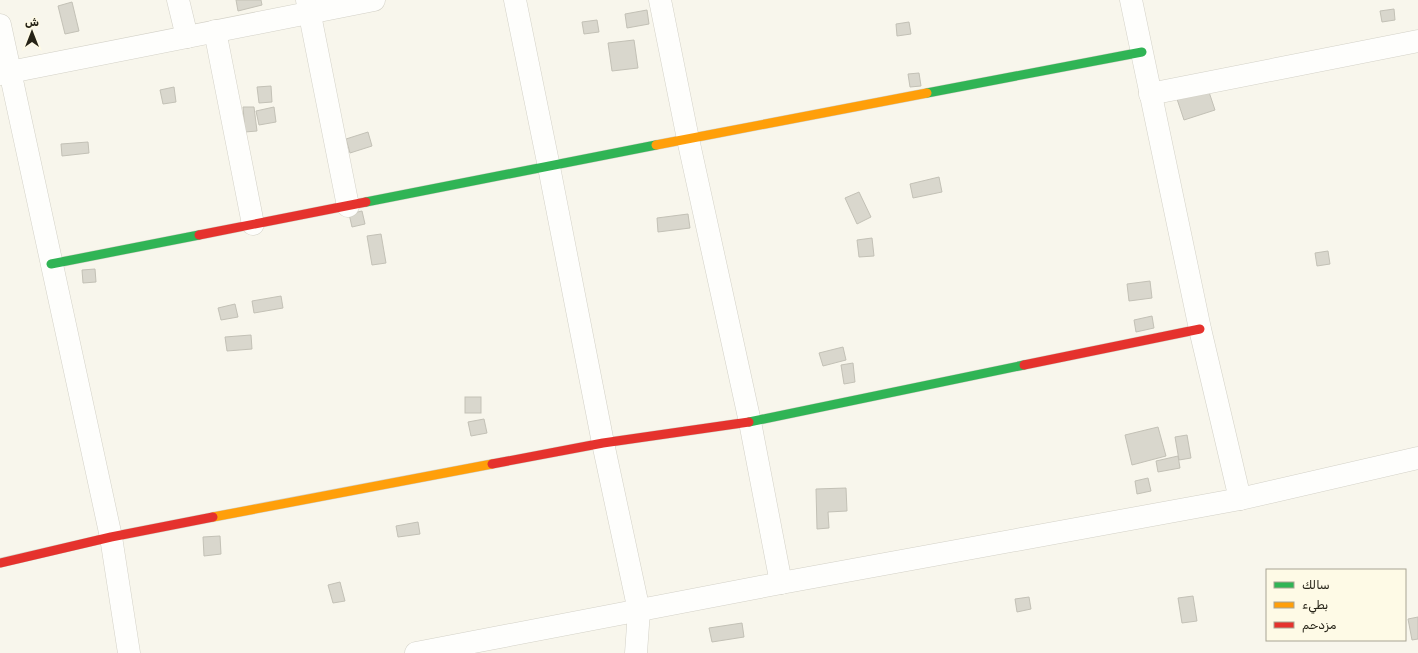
<svg xmlns="http://www.w3.org/2000/svg" width="1418" height="653" viewBox="0 0 1418 653" font-family="Rubik,'Noto Sans Arabic',sans-serif">
  <style>
    .building { fill: #d9d7cd; stroke: #c3c1b6 }
    .lines { fill: none; stroke-linecap: round; stroke-linejoin: round }
    .street-casing { stroke: #d3d1c7; stroke-width: 23 }
    .fast-casing { stroke: #d3d1c7; stroke-width: 10 }
    .slow-casing { stroke: #d3d1c7; stroke-width: 10 }
    .jam-casing { stroke: #d3d1c7; stroke-width: 10 }
    .street { stroke: #fefefc; stroke-width: 22 }
    .fast { stroke: #30b455; stroke-width: 9 }
    .slow { stroke: #ff9f0a; stroke-width: 9 }
    .jam { stroke: #e5322d; stroke-width: 9 }
  </style>
  <rect width="100%" height="100%" fill="#f8f6ec"/>
  <g class="building">
    <polygon points="236,0 261,0 262,5 238,11"/>
    <polygon points="72,2 79,31 65,34 58,6"/>
    <polygon points="1394,9 1395,20 1382,22 1380,11"/>
    <polygon points="647,10 649,24 627,28 625,14"/>
    <polygon points="597,20 599,32 584,34 582,22"/>
    <polygon points="909,22 911,34 897,36 896,24"/>
    <polygon points="634,40 638,68 612,71 608,43"/>
    <polygon points="919,73 921,86 910,87 908,74"/>
    <polygon points="1204,77 1215,110 1184,120 1173,87"/>
    <polygon points="271,86 272,102 259,103 257,87"/>
    <polygon points="174,87 176,102 163,104 160,90"/>
    <polygon points="243,107 254,107 257,131 245,132"/>
    <polygon points="274,107 276,122 259,125 256,111"/>
    <polygon points="368,132 372,146 350,153 346,139"/>
    <polygon points="88,142 89,153 62,156 61,144"/>
    <polygon points="939,177 942,192 913,198 910,184"/>
    <polygon points="859,192 871,217 857,224 845,198"/>
    <polygon points="362,211 365,224 352,227 349,214"/>
    <polygon points="688,214 690,228 658,232 657,218"/>
    <polygon points="381,234 386,263 372,265 367,236"/>
    <polygon points="872,238 874,256 859,257 857,240"/>
    <polygon points="1328,251 1330,264 1317,266 1315,253"/>
    <polygon points="95,269 96,282 83,283 82,270"/>
    <polygon points="1150,281 1152,298 1129,301 1127,284"/>
    <polygon points="281,296 283,308 254,313 252,301"/>
    <polygon points="235,304 238,317 221,320 218,308"/>
    <polygon points="1152,316 1154,328 1136,332 1134,320"/>
    <polygon points="251,335 252,349 227,351 225,337"/>
    <polygon points="843,347 846,360 823,366 819,353"/>
    <polygon points="853,363 855,382 844,384 841,365"/>
    <rect x="465" y="397" width="16" height="16"/>
    <polygon points="484,419 487,433 471,436 468,422"/>
    <polygon points="1158,427 1166,456 1132,465 1125,435"/>
    <polygon points="1187,435 1191,458 1179,460 1175,437"/>
    <polygon points="1178,456 1180,468 1158,472 1156,461"/>
    <polygon points="1148,478 1151,491 1137,494 1135,481"/>
    <polygon points="846,488 847,511 828,512 829,528 817,529 816,489"/>
    <polygon points="418,522 420,534 398,537 396,526"/>
    <polygon points="220,536 221,554 204,556 203,537"/>
    <polygon points="340,582 345,601 333,603 328,585"/>
    <polygon points="1193,596 1197,621 1182,623 1178,598"/>
    <polygon points="1029,597 1031,609 1017,612 1015,599"/>
    <polygon points="1418,617 1418,639 1412,640 1408,619"/>
    <polygon points="742,623 744,637 712,642 709,628"/>
  </g>
  <g class="lines">
    <g class="street-casing">
      <g id="street">
        <polyline points="178,0 187,37"/>
        <polyline points="307,0 348,206"/>
        <polyline points="515,0 549,167 603,443 639,611 636,653"/>
        <polyline points="660,0 688,139 750,422 781,583"/>
        <polyline points="1131,0 1200,329 1240,499"/>
        <polyline points="0,25 111,537 129,653"/>
        <polyline points="215,31 253,224"/>
        <polyline points="0,74 374,0"/>
        <polyline points="1150,94 1418,41"/>
        <polyline points="416,653 781,583 1240,499 1418,458"/>
      </g>
    </g>
    <g class="fast-casing">
      <g id="fast">
        <polyline points="927,93 1142,52"/>
        <polyline points="366,202 656,145"/>
        <polyline points="51,264 199,235"/>
        <polyline points="749,422 1024,365"/>
      </g>
    </g>
    <g class="slow-casing">
      <g id="slow">
        <polyline points="656,145 927,93"/>
        <polyline points="213,517 492,464"/>
      </g>
    </g>
    <g class="jam-casing">
      <g id="jam">
        <polyline points="199,235 366,202"/>
        <polyline points="1024,365 1200,329"/>
        <polyline points="492,464 603,443 749,422"/>
        <polyline points="0,563 111,537 213,517"/>
      </g>
    </g>
    <use href="#street" class="street"/>
    <use href="#fast" class="fast"/>
    <use href="#slow" class="slow"/>
    <use href="#jam" class="jam"/>
  </g>
  <rect x="1266" y="569" width="140" height="72" fill="#fefae6" stroke="#a8a493"/>
  <rect x="1274" y="582" width="20" height="6" fill="#30b455" stroke="#a8a493"/>
  <text x="1302" y="589" font-size="12" fill="#262317">سالك</text>
  <rect x="1274" y="602" width="20" height="6" fill="#ff9f0a" stroke="#a8a493"/>
  <text x="1302" y="609" font-size="12" fill="#262317">بطيء</text>
  <rect x="1274" y="622" width="20" height="6" fill="#e5322d" stroke="#a8a493"/>
  <text x="1302" y="629" font-size="12" fill="#262317">مزدحم</text>
  <g transform="translate(32 32)" stroke="#fefae6" stroke-width="3" paint-order="stroke">
  <path d="M0-3L7 15L0 10L-7 15Z" fill="#262317"/>
  <text y="-6" font-size="11" font-weight="bold" text-anchor="middle" fill="#262317">ش</text>
  </g>
</svg>
